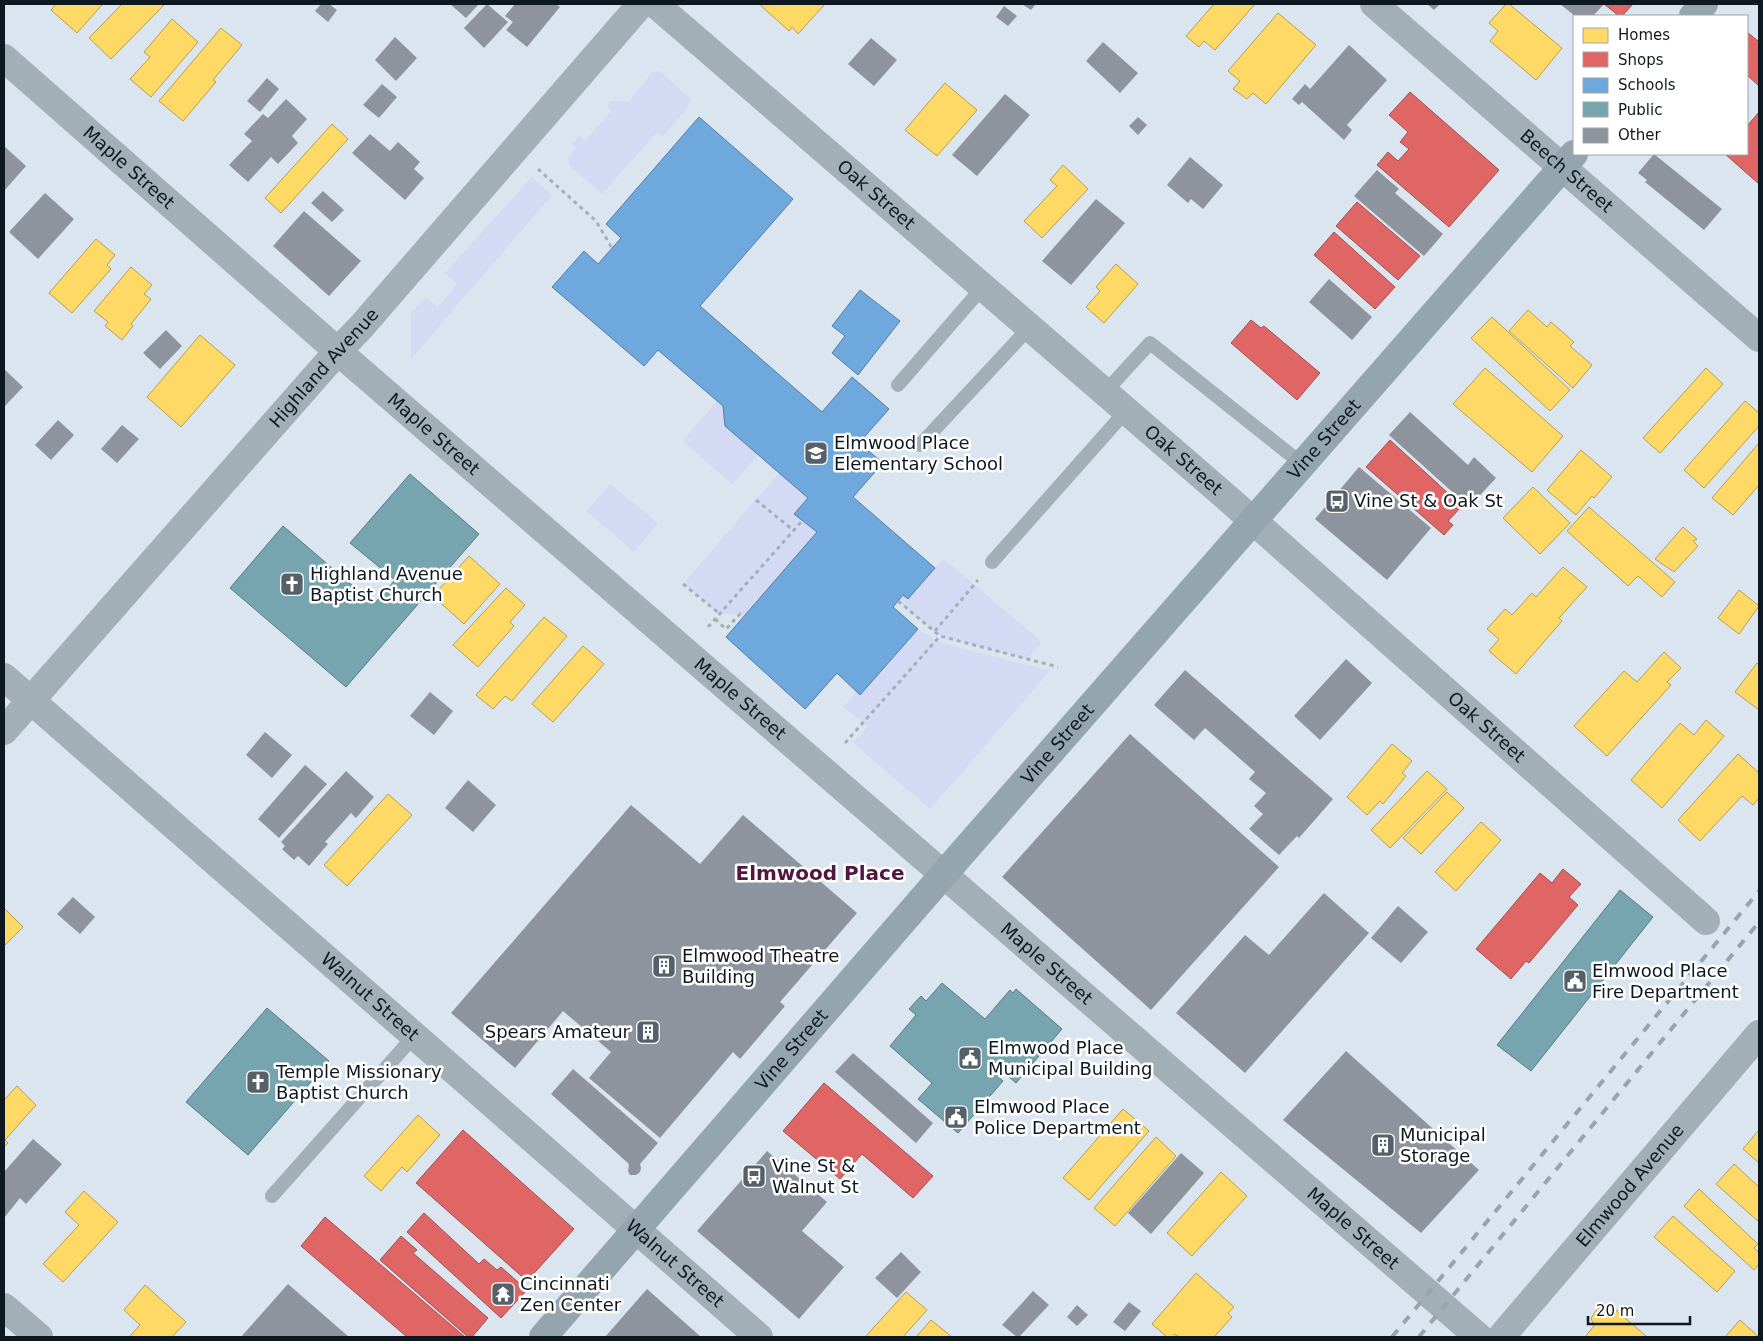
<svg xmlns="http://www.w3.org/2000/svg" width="1763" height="1341" viewBox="0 0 1763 1341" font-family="'DejaVu Sans',sans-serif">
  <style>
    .green { fill: #d4d9f4 }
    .homes { fill: #ffd966; stroke: #b79f51 }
    .shops { fill: #e06666; stroke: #a14f51 }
    .schools { fill: #6fa8dc; stroke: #527da4 }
    .public { fill: #76a5af; stroke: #577b84 }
    .building { fill: #8d949e }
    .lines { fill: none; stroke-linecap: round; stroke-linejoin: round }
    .path { stroke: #a5afb6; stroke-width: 3; stroke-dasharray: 4 4; stroke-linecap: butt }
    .service { stroke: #a3afb6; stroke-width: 14 }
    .minor { stroke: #a3afb6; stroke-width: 28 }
    .secondary { stroke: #95a5ae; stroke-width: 28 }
    .rail { stroke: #99a4aa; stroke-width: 4; stroke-dasharray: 9 9; stroke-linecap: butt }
    .labels { text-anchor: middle; stroke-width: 5; stroke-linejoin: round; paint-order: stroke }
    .street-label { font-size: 18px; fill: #0e1821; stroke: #fff }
    .poi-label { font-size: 18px; fill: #0e1821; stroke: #fff; text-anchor: start }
    .quarter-label { font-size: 20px; font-weight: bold; fill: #51173f; stroke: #fff }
  </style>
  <rect width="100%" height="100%" fill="#dae5f0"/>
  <g class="green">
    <polygon points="660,71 691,100 687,108 663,136 657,132 602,194 569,165 568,158 576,149 572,145 579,136 585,141 612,111 607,106 611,101 630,101 652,72"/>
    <polygon points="532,177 552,195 411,359 411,313 426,297 438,307 457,284 445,273"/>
    <polygon points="717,401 723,406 725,426 758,455 732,484 683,441"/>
    <polygon points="779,473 808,498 795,514 817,532 744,617 740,614 720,614 683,584"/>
    <polygon points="610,484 658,523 634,552 587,511"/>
    <polygon points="944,559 1042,642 1027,659 940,636 898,601"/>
    <polygon points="918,629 942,643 1050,671 930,809 853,743 868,726 843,707 857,692 861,695"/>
  </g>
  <g class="homes">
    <polygon points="56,4 103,4 77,33 51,10"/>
    <polygon points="122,4 165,4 111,59 89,38"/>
    <polygon points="759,4 825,4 798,34 792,27 789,31"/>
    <polygon points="1214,4 1255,4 1215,50 1204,41 1199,47 1186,36"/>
    <polygon points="1506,4 1509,4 1562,48 1536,80 1490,41 1498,31 1489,23"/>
    <polygon points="1278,13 1316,45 1266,104 1253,93 1247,99 1233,89 1240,81 1228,71"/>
    <polygon points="172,19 198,42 151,97 130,79 150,57 144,52"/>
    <polygon points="221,28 242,45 213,80 216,82 183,121 159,101"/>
    <polygon points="945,83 977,110 937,156 905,130"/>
    <polygon points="332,124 348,139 281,213 265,198"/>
    <polygon points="1063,165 1088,189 1042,238 1024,221 1057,186 1050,180"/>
    <polygon points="96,239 115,255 107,265 111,269 72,313 49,293"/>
    <polygon points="1116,264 1138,284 1104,323 1086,307 1100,291 1096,287"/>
    <polygon points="131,267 152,285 144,294 151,299 131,324 133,326 122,340 105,326 108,322 94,311"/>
    <polygon points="1528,310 1547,327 1551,322 1574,342 1570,346 1592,365 1573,388 1509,331"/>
    <polygon points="1492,317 1570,390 1550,411 1471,338"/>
    <polygon points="200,335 235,365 181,427 147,397"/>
    <polygon points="1485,368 1563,436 1532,472 1453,404"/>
    <polygon points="1706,368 1723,384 1660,453 1643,438"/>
    <polygon points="1745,401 1759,413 1759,426 1704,488 1684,470"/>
    <polygon points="1759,443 1759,485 1733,515 1712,498"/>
    <polygon points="1581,450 1612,477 1594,498 1592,496 1576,515 1547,490"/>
    <polygon points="1533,487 1570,523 1540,554 1503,518"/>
    <polygon points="1589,507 1675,582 1662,597 1638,576 1628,586 1567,531"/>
    <polygon points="1683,527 1697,539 1693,541 1698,546 1674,572 1655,559"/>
    <polygon points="469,556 500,584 464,624 433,596"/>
    <polygon points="1563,567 1587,587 1559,618 1562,621 1516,674 1489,651 1499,639 1487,629 1505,609 1512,615 1532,593 1536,597"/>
    <polygon points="506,588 525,605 510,622 514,626 478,667 453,645"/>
    <polygon points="1739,590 1759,606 1739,634 1718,618"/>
    <polygon points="544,617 567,636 512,701 505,696 493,709 476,695"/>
    <polygon points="583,646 604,664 553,722 532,704"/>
    <polygon points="1664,652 1681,668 1667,682 1671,685 1607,756 1574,726 1624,671 1637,682"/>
    <polygon points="1757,663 1759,664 1759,710 1735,692"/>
    <polygon points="1706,720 1724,736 1662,808 1631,780 1680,723 1694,735"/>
    <polygon points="1392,744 1412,761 1402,773 1406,776 1383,804 1380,801 1367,815 1347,797"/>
    <polygon points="1738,754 1759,773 1759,798 1753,805 1742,796 1700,841 1678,820"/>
    <polygon points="1427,771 1447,789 1390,848 1371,830"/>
    <polygon points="1447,792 1464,808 1421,854 1403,838"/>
    <polygon points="388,794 412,815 347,886 324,865"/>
    <polygon points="1481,822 1501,840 1456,891 1435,872"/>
    <polygon points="4,908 23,927 4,946"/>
    <polygon points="17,1086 36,1105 5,1140 8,1143 4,1147 4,1100"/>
    <polygon points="1123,1109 1149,1131 1089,1200 1063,1178"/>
    <polygon points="418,1115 440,1135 407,1172 402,1167 381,1191 364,1176"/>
    <polygon points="1759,1130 1759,1163 1743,1149"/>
    <polygon points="1156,1137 1176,1156 1115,1226 1094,1208"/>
    <polygon points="1734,1164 1759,1187 1759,1222 1716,1184"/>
    <polygon points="1221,1172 1247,1196 1192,1256 1167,1233"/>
    <polygon points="1699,1189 1758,1244 1754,1248 1759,1253 1759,1264 1754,1270 1684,1206"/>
    <polygon points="84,1191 118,1222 63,1282 43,1264 79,1225 65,1212"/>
    <polygon points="1673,1216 1735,1271 1717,1292 1654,1237"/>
    <polygon points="1196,1273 1234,1307 1228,1313 1232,1317 1214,1337 1179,1337 1175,1334 1172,1337 1167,1337 1152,1324"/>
    <polygon points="145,1285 186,1322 172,1337 129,1337 140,1325 124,1310"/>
    <polygon points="906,1292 927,1310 903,1337 865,1337"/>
    <polygon points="1610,1305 1647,1337 1585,1337 1594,1326 1591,1318 1598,1308 1608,1308"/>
    <polygon points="931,1320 952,1337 916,1337"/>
    <polygon points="1740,1320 1759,1337 1725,1337"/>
  </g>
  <g class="shops">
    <polygon points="1604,4 1633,4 1622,16 1619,16"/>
    <polygon points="1747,32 1758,41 1759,39 1759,86 1747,75"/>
    <polygon points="1410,92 1499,170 1449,227 1377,165 1388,152 1398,161 1409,149 1400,142 1408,132 1389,115"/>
    <polygon points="1759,112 1759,184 1725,154 1747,154 1747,126"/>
    <polygon points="1357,202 1420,256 1398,280 1336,226"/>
    <polygon points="1334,232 1395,287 1375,309 1314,255"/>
    <polygon points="1251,320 1261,328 1264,326 1320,373 1297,400 1231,343"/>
    <polygon points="1390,440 1462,506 1448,521 1453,525 1444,535 1366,467"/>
    <polygon points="1563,869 1581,884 1569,897 1578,905 1529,963 1526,961 1511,979 1476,949 1540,873 1552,883"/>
    <polygon points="824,1083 933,1176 913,1198 862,1154 840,1179 783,1131"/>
    <polygon points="463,1130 574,1229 527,1281 416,1183"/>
    <polygon points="424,1213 479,1264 484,1259 497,1270 501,1267 527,1290 501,1318 407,1232"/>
    <polygon points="325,1217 465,1337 407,1337 301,1246"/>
    <polygon points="401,1236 417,1250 413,1253 488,1318 472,1337 468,1337 380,1260"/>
  </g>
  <g class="schools">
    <polygon points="699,117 793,199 700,306 822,412 852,377 889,409 859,443 883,463 853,497 935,568 908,599 903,595 893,607 918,629 860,695 837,673 805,709 726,637 817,532 794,514 808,498 725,426 723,406 658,350 644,366 552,287 584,251 598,264 621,238 606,224"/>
    <polygon points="860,290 900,321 858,375 832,353 845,336 832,326"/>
  </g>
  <g class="public">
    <polygon points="410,474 479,534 346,687 230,588 283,526 374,604 395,580 350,543"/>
    <polygon points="1620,890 1653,917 1531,1071 1497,1045"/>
    <polygon points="942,983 985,1019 1010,990 1013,993 1016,989 1062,1029 1016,1083 1002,1071 997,1076 1003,1081 958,1133 918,1099 932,1083 890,1046 916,1015 909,1009 921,996 926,1001"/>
    <polygon points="267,1008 329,1061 248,1155 186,1102"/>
  </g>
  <g class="building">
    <polygon points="321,4 329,4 337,10 328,22 315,11"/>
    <polygon points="450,4 479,4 466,18"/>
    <polygon points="487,4 508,22 484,48 464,28"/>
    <polygon points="515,4 556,4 560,7 527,47 506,30 513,22 505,16"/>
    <polygon points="1022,4 1036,4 1031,10"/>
    <polygon points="1427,4 1440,4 1434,10"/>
    <polygon points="1560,4 1604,4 1593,16 1575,16"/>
    <polygon points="1004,6 1017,16 1008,26 996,17"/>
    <polygon points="395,37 417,58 396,81 375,60"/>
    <polygon points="871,38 897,60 874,86 848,64"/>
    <polygon points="1103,42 1138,73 1120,93 1086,61"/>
    <polygon points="1349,45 1387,80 1347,125 1352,130 1344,140 1302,102 1299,105 1292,99 1305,84 1310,89"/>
    <polygon points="267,78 279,89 260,112 247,101"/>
    <polygon points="382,84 397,97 379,118 363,105"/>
    <polygon points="1005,94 1030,115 977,176 952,155"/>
    <polygon points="286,99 307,119 292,136 298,143 278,164 271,157 248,182 229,165 252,141 244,134 263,114 268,118"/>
    <polygon points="1138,117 1147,125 1138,135 1129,126"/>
    <polygon points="370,134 390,151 398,142 420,162 414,169 424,178 405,200 352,153"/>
    <polygon points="4,146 26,166 4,191"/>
    <polygon points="1654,154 1722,209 1704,230 1645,182 1647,180 1638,173"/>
    <polygon points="1190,157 1223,185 1203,209 1191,199 1188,203 1167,185"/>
    <polygon points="1377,170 1399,189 1395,193 1443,234 1424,256 1354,196"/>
    <polygon points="323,191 344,210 332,222 311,203"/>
    <polygon points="45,193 74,219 38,259 9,232"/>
    <polygon points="1096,199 1125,223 1071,285 1042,261"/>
    <polygon points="304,211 361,261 329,296 273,246"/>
    <polygon points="1329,279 1372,317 1352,340 1309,302"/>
    <polygon points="166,330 182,346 160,369 143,353"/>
    <polygon points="4,369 23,387 4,407"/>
    <polygon points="1410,412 1468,465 1474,457 1496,478 1469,507 1389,435"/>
    <polygon points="58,420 74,435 51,460 35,445"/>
    <polygon points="122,425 139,439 117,463 101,449"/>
    <polygon points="1359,467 1431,528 1387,580 1315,519"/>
    <polygon points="1346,659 1372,683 1320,740 1294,716"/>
    <polygon points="1185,670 1333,799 1299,838 1297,836 1279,855 1249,829 1263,814 1254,806 1266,793 1249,779 1255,772 1205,728 1194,740 1154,705"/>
    <polygon points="430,692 453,711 434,735 410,716"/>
    <polygon points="265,732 292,755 272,778 246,755"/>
    <polygon points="1130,734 1279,867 1151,1010 1002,877"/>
    <polygon points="305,765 327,784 279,838 258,819"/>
    <polygon points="346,771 374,797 356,818 351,813 325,842 328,844 309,866 298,856 294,860 282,849 285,846 281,842"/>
    <polygon points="468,780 496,805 473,832 445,808"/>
    <polygon points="631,805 700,864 743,815 857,913 780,1002 785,1006 740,1059 733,1052 660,1138 589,1078 611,1052 563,1011 515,1068 451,1013"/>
    <polygon points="1324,893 1369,933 1245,1073 1176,1013 1245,935 1269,955"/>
    <polygon points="73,897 95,917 80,934 57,914"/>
    <polygon points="1398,906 1428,932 1401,963 1371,938"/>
    <polygon points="1346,1051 1479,1170 1421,1233 1283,1120"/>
    <polygon points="853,1053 933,1123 916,1143 835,1072"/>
    <polygon points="573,1069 658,1143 640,1164 641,1168 640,1172 636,1175 630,1175 628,1171 629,1164 551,1094"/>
    <polygon points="33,1139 62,1164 26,1204 20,1198 4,1218 4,1172"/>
    <polygon points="767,1151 827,1202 802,1231 844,1267 799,1319 697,1231"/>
    <polygon points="1181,1153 1204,1173 1151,1234 1128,1213"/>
    <polygon points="901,1252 921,1272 897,1298 875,1278"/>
    <polygon points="288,1284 349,1337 241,1337"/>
    <polygon points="647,1289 701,1337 605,1337"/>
    <polygon points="1033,1291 1049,1305 1019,1337 1017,1337 1002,1325"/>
    <polygon points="1129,1302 1141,1311 1125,1331 1113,1322"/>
    <polygon points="1077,1305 1088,1315 1077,1326 1067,1317"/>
  </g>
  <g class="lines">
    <g class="path">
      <polyline points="538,169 596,221 612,248"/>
      <polyline points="756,500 793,530"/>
      <polyline points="683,584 720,614"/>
      <polyline points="898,601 940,636 1058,667"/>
      <polyline points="715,619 726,629 740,614 744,617"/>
      <polyline points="708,627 802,521"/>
      <polyline points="935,631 978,580"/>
      <polyline points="845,743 940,636"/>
    </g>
    <g class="service">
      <polyline points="898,385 983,287"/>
      <polyline points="1105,392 1150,343 1302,464"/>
      <polyline points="920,445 1030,327"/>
      <polyline points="992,562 1126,411"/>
      <polyline points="272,1196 415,1035"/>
    </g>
    <g class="minor">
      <path id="s1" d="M655,4l570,492 481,425"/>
      <path id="s2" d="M1374,4l385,334"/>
      <path id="s3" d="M4,58l353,310 1122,969"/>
      <path id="s4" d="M4,677l755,660"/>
      <path id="s5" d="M4,731l334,-380 23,-24 280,-323"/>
      <polyline points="4,1307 39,1337"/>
      <path id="s6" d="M1501,1337l258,-303"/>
    </g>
    <g class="secondary">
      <polyline points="1693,16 1704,4"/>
      <path id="s7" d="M543,1337l400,-462 631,-721"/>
    </g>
    <g class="rail">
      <polyline points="1392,1337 1759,891"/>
      <polyline points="1419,1337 1759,922"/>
    </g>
  </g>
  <defs>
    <g id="school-square" transform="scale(1.25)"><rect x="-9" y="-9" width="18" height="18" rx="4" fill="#556069" stroke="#fff"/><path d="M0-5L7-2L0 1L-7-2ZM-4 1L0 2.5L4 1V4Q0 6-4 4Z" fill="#fff"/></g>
    <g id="bus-square" transform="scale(1.25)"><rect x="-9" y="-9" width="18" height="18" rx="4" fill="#556069" stroke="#fff"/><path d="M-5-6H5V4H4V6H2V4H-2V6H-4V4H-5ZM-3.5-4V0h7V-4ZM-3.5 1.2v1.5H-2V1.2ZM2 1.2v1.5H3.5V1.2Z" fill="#fff"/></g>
    <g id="church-square" transform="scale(1.25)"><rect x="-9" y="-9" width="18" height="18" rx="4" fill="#556069" stroke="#fff"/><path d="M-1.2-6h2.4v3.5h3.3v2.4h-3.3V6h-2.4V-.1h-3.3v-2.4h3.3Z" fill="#fff"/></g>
    <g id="building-square" transform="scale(1.25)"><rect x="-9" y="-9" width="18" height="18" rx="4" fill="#556069" stroke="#fff"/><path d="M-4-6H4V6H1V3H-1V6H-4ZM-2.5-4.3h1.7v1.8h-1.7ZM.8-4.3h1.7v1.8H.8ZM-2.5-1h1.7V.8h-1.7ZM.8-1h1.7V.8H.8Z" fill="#fff"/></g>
    <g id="civic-square" transform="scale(1.25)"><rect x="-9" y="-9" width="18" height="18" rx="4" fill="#556069" stroke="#fff"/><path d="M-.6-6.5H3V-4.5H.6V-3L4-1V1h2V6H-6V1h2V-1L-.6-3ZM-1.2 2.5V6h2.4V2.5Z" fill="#fff"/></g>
    <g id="temple-square" transform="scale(1.25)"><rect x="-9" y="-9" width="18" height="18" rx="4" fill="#556069" stroke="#fff"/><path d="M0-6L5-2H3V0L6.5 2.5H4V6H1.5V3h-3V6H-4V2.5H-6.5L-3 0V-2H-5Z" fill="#fff"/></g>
  </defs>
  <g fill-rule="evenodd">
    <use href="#school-square" x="816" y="453"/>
    <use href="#bus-square" x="1337" y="501"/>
    <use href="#church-square" x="292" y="584"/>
    <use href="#building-square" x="664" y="966"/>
    <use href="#civic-square" x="1575" y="981"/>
    <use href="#building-square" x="648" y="1032"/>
    <use href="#civic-square" x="970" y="1058"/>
    <use href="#church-square" x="258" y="1082"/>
    <use href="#civic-square" x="956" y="1117"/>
    <use href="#building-square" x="1383" y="1145"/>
    <use href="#bus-square" x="754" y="1176"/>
    <use href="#temple-square" x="503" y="1294"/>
  </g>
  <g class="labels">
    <g class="street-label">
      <text dy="6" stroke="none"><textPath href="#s3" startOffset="166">Maple Street</textPath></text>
      <text dy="6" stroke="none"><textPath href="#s2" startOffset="255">Beech Street</textPath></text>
      <text dy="6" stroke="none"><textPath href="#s1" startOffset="292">Oak Street</textPath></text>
      <text dy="6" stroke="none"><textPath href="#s5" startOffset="484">Highland Avenue</textPath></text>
      <text dy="6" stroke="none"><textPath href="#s3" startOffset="571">Maple Street</textPath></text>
      <text dy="6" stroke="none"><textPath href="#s7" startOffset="1190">Vine Street</textPath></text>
      <text dy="6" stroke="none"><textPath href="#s1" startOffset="698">Oak Street</textPath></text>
      <text dy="6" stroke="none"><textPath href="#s3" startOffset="976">Maple Street</textPath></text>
      <text dy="6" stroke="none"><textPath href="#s1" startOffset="1102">Oak Street</textPath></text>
      <text dy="6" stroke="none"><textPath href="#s7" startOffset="785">Vine Street</textPath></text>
      <text dy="6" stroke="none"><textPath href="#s3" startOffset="1381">Maple Street</textPath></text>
      <text dy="6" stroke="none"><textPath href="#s4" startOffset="486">Walnut Street</textPath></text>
      <text dy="6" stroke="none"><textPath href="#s7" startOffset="380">Vine Street</textPath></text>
      <text dy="6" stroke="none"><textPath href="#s6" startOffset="199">Elmwood Avenue</textPath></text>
      <text dy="6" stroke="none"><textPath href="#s3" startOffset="1786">Maple Street</textPath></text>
      <text dy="6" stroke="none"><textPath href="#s4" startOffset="891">Walnut Street</textPath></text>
    </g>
    <g class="poi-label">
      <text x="834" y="449">Elmwood Place<tspan x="834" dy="21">Elementary School</tspan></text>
      <text x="1354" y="507">Vine St &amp; Oak St</text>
      <text x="310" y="580">Highland Avenue<tspan x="310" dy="21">Baptist Church</tspan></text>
      <text x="682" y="962">Elmwood Theatre<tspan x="682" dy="21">Building</tspan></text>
      <text x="1592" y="977">Elmwood Place<tspan x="1592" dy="21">Fire Department</tspan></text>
      <text x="630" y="1038" text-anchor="end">Spears Amateur</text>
      <text x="988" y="1054">Elmwood Place<tspan x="988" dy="21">Municipal Building</tspan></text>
      <text x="276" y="1078">Temple Missionary<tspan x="276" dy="21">Baptist Church</tspan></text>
      <text x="974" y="1113">Elmwood Place<tspan x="974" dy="21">Police Department</tspan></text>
      <text x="1400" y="1141">Municipal<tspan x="1400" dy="21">Storage</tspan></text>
      <text x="772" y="1172">Vine St &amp;<tspan x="772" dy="21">Walnut St</tspan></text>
      <text x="520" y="1290">Cincinnati<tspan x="520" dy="21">Zen Center</tspan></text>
    </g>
    <g class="quarter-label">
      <text x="820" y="880">Elmwood Place</text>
    </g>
  </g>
  <rect width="1763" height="1341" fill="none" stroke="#0e1821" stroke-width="10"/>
  <rect x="1573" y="15" width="175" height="140" fill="#ffffff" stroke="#9fa3a6"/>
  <rect x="1583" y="28" width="25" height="15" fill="#ffd966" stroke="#9fa3a6"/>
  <text x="1618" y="40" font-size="15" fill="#0e1821">Homes</text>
  <rect x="1583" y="52" width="25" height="15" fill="#e06666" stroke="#9fa3a6"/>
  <text x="1618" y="65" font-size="15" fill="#0e1821">Shops</text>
  <rect x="1583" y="78" width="25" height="15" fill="#6fa8dc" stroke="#9fa3a6"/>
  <text x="1618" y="90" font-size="15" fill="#0e1821">Schools</text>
  <rect x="1583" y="102" width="25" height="15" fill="#76a5af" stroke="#9fa3a6"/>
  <text x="1618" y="115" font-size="15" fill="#0e1821">Public</text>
  <rect x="1583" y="128" width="25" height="15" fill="#8d949e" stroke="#9fa3a6"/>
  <text x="1618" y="140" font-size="15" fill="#0e1821">Other</text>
  <path d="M1588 1316v8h102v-8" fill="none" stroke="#0e1821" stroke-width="2.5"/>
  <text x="1596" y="1316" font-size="15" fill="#0e1821" stroke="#ffffff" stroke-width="4" paint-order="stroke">20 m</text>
</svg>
